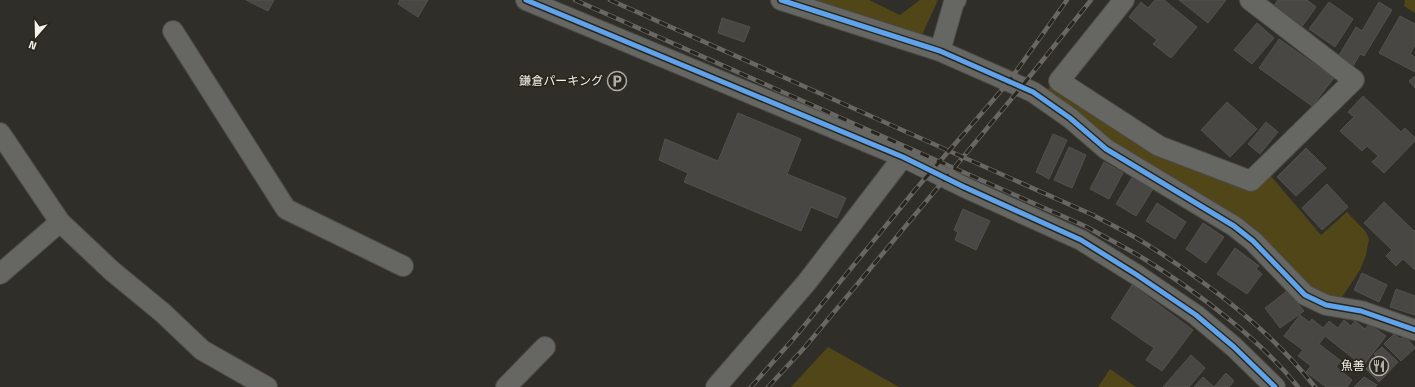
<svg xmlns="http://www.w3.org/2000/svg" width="1415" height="387" viewBox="0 0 1415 387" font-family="'Titillium Web','Noto Sans JP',sans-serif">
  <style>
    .green { fill: #514618 }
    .building { fill: #484743; stroke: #52524d }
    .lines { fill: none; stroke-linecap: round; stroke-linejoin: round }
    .minor-casing { stroke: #4b4a45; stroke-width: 22 }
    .minor { stroke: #666662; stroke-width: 20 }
    .rail-casing { stroke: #686764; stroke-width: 4.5 }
    .rail { stroke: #28261c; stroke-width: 3; stroke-dasharray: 9; stroke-linecap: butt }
    .cycleway-casing { stroke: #28261c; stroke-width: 8 }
    .cycleway { stroke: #60a3ed; stroke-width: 5 }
    .labels { text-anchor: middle; stroke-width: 3; stroke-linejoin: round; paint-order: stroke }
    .poi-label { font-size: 12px; fill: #f3f2eb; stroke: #28261c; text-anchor: end }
  </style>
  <rect width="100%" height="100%" fill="#2f2e28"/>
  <g class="green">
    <polygon points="809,0 869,0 900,15 920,0 938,0 921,37"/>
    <polygon points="1405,0 1415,0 1415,13 1404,6"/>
    <polygon points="1054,83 1158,152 1270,175 1321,235 1347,212 1366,232 1369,239 1366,255 1360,270 1339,302 1325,298 1044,94"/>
    <polygon points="828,347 899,387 791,387"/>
    <polygon points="1110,369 1136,387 1098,387"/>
  </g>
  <g class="building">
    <polygon points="246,0 274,0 268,11"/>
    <polygon points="400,0 428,0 418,17 398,4"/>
    <polygon points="1155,0 1164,0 1197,27 1171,58 1153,44 1157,40 1129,17 1141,2 1148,8"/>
    <polygon points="1179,0 1226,0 1208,23"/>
    <polygon points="1278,0 1307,0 1316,7 1301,28 1273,7"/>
    <polygon points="1329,2 1353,19 1335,47 1309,29"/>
    <polygon points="1379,2 1392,10 1364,56 1360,54 1353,66 1338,57 1356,27 1362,31"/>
    <polygon points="1400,16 1415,24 1415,45 1410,54 1415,57 1415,72 1379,53"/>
    <polygon points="722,18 750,27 744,42 718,33"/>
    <polygon points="1257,23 1274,38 1252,64 1234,50"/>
    <polygon points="1279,39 1334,78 1312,106 1259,68"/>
    <polygon points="1415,76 1415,88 1409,81"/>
    <polygon points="1363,96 1401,132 1405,128 1415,138 1415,141 1384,173 1372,162 1378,156 1367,146 1362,151 1340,131 1354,117 1348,112"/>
    <polygon points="1227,102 1257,129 1230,157 1201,130"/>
    <polygon points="738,113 801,139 787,174 846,198 837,218 811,207 801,231 684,182 688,173 659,160 665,139 718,161"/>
    <polygon points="1266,122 1278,132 1260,154 1248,144"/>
    <polygon points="1053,134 1067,140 1049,179 1036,172"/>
    <polygon points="1069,147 1086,155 1072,188 1054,180"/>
    <polygon points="1306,148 1326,168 1296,196 1277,177"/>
    <polygon points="1104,162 1123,173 1109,199 1090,189"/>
    <polygon points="1133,176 1153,189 1136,216 1116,204"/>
    <polygon points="1327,184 1348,207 1322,230 1302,208"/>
    <polygon points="1384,202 1414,231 1415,230 1415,270 1403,259 1396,266 1386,256 1392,250 1364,223"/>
    <polygon points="1157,203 1186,222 1175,239 1146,221"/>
    <polygon points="963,209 990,221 976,250 955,240 958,232 954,230"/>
    <polygon points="1203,223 1224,237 1206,263 1186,249"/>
    <polygon points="1235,248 1259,266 1256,269 1262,274 1247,294 1217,274"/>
    <polygon points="1362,273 1387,285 1379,302 1354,290"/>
    <polygon points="1132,285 1193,330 1162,371 1146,360 1154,348 1111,318"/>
    <polygon points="1396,289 1415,296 1415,315 1390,307"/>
    <polygon points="1287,291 1304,311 1280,328 1265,308"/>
    <polygon points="1300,315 1309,322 1312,319 1323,328 1329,321 1338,328 1344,320 1351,326 1355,321 1365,329 1369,324 1386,336 1363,366 1325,336 1319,344 1341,361 1336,367 1352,380 1347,387 1326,387 1306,372 1311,366 1298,356 1303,350 1284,336"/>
    <polygon points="1394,334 1400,339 1405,336 1415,348 1401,361 1384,344"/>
    <polygon points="1382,347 1398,362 1379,382 1366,369 1377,357 1374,354"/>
    <polygon points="1191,355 1205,368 1189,387 1163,387"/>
    <polygon points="1226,373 1234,381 1229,387 1194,387 1203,377 1214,387"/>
    <polygon points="1364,377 1377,385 1375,387 1354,387"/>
  </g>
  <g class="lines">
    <g class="minor-casing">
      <g id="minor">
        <polyline points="526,0 903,157 964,187 1081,240 1137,275 1196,315 1234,347 1275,387"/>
        <polyline points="781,0 940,51 1033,92 1070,118 1106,149 1234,226 1253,241 1305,295 1326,305 1361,311 1415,330"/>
        <polyline points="1124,0 1059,81 1159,146 1251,181 1354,80 1250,0"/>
        <polyline points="173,31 286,209 403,266"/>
        <polyline points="940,51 954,2 956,0"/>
        <polyline points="0,133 60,222 112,271 163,313 202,350 267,387"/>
        <polyline points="0,274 60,222"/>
        <polyline points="506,387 545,347"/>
        <polyline points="716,387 807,282 903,157"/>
      </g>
    </g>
    <use href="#minor" class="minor"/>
    <g class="rail-casing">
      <g id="rail">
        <path d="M575,0l512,227c19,11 40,21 59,33 51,32 114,79 152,127"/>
        <path d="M610,0l483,215c20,11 42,21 61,34 59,38 117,82 161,138"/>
        <polyline points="751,387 795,337 915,190 1007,84 1067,0"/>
        <polyline points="768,387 805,347 1018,91 1091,0"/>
      </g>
    </g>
    <use href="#rail" class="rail"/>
    <g class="cycleway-casing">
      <g id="cycleway">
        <polyline points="526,0 903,157 964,187 1081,240 1137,275 1196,315 1234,347 1275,387"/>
        <polyline points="781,0 940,51 1033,92 1070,118 1106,149 1234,226 1253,241 1305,295 1326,305 1361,311 1415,330"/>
      </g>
    </g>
    <use href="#cycleway" class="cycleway"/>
  </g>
  <defs>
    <g id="parking-ring" transform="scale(1)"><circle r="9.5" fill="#28261c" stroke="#aeada7" stroke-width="1.5"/><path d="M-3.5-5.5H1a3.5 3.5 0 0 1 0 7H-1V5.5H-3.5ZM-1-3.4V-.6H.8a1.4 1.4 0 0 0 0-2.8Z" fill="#aeada7"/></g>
    <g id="restaurant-ring" transform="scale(1)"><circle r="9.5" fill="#28261c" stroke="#aeada7" stroke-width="1.5"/><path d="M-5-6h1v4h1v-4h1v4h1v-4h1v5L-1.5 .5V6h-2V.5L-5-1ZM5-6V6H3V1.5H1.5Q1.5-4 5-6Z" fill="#aeada7"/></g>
  </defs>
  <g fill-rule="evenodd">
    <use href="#parking-ring" x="617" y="81"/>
    <use href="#restaurant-ring" x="1379" y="366"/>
  </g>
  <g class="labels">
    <g class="poi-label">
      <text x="603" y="85">鎌倉パーキング</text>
      <text x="1365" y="370">魚善</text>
    </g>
  </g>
  <g transform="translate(36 36) rotate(200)" stroke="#28261c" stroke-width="3" paint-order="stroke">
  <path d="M0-3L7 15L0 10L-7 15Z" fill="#f3f2eb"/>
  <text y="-6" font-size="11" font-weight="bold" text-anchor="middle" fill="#f3f2eb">N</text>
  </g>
</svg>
